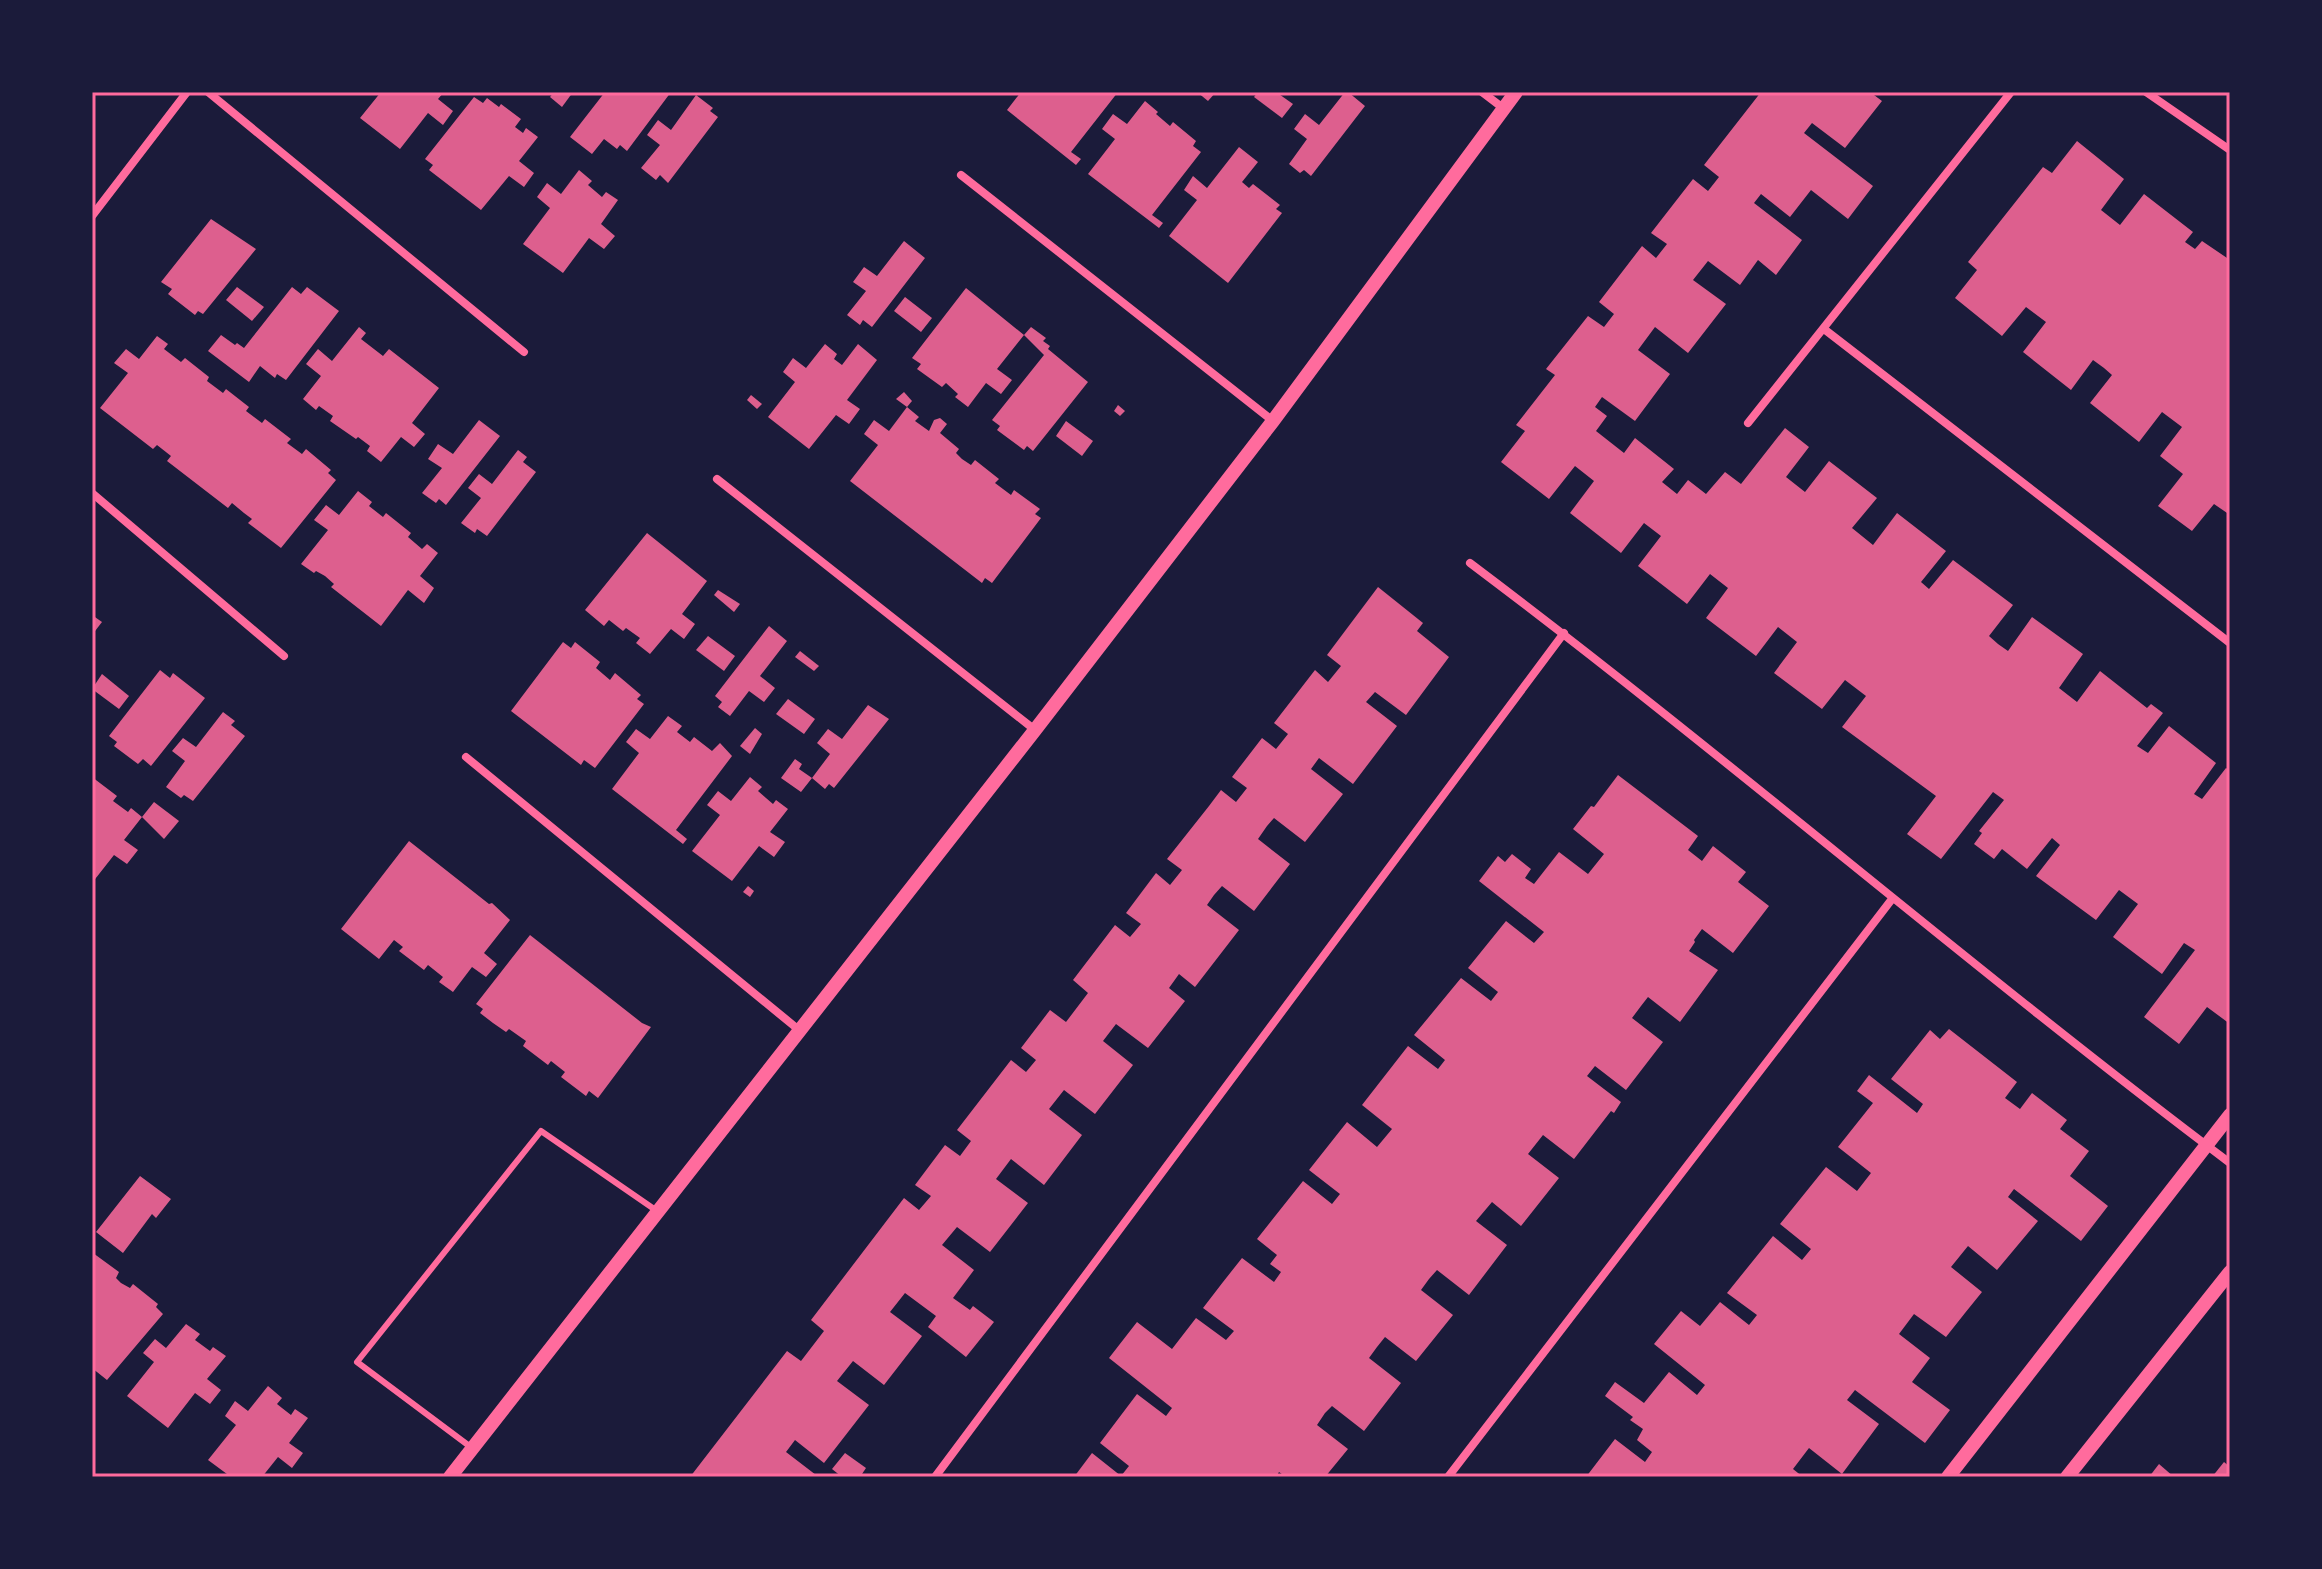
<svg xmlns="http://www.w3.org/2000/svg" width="2322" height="1569" viewBox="0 0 2322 1569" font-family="'Varela Round',sans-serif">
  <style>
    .building { fill: #dd5f8e }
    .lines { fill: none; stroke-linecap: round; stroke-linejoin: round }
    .service { stroke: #ff6b9d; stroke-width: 6 }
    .minor { stroke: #ff6b9d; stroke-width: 8 }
    .tertiary { stroke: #ff6b9d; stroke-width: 14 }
    .neatline { fill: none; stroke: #ff6b9d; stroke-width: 3 }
  </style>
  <rect width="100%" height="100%" fill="#1b1b3a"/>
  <g class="building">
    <polygon points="381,92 444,92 438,99 453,111 443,125 428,113 400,149 360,118"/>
    <polygon points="554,92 573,92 562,107 550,97"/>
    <polygon points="605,92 671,92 627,151 620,145 617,149 604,139 592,154 570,137"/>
    <polygon points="1021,92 1118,92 1071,152 1081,159 1076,165 1007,110"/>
    <polygon points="1197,92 1216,92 1208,101"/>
    <polygon points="1258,92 1276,92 1293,104 1282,118 1254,97"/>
    <polygon points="1345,92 1348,92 1365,106 1311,176 1304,170 1300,173 1289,164 1307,139 1294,129 1305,114 1319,125"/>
    <polygon points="1761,92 1870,92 1882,101 1845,148 1812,123 1804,133 1873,186 1848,219 1811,190 1790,217 1761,194 1754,203 1802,240 1776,275 1758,260 1740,285 1708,261 1693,280 1726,304 1688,353 1655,327 1638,350 1670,374 1635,421 1602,397 1595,407 1607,416 1596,431 1624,453 1635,438 1674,469 1662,482 1677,494 1688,480 1706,494 1725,472 1741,484 1785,428 1809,447 1786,477 1805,492 1829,461 1877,498 1852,528 1873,545 1897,513 1946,551 1921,582 1929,589 1953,560 2013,605 1989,636 1998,644 2008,651 2032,617 2083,654 2059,688 2077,702 2100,671 2147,708 2151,704 2163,713 2137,746 2148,753 2169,726 2216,763 2194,794 2202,799 2226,768 2230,771 2230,1024 2207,1007 2179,1044 2144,1017 2195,950 2184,943 2162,974 2113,937 2138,904 2119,890 2096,920 2036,876 2060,845 2052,838 2027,869 2002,849 1994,859 1974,844 1982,833 1979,831 2004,800 1993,792 1941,859 1907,834 1936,796 1842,727 1866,696 1845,680 1822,709 1774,673 1797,642 1778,627 1756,656 1706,618 1728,588 1710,574 1687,604 1638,566 1661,536 1644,523 1621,553 1570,513 1594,481 1575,466 1549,499 1501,462 1525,431 1516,425 1555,375 1546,369 1588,316 1604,327 1614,314 1599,302 1642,246 1656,258 1667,244 1651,233 1693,179 1708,191 1719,177 1704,165"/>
    <polygon points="696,95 713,108 710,111 718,117 668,183 660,175 656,180 641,168 660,145 647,135 658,120 671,130"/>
    <polygon points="474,97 483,103 487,98 499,107 501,104 521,119 515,127 523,133 526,128 538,137 519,161 534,173 524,187 509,176 481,210 429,170 433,165 425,159"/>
    <polygon points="1145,101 1158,112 1156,114 1170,126 1173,122 1196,141 1193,146 1201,152 1152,215 1163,223 1159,228 1088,174 1115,139 1102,129 1113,114 1127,124"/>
    <polygon points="2077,141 2124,179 2101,210 2120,225 2144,194 2193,232 2185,242 2195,249 2202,241 2230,260 2230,515 2214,504 2192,531 2158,506 2183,474 2160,456 2182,427 2162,412 2139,442 2090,403 2112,375 2104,368 2093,360 2071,390 2023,352 2046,322 2026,307 2002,336 1955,298 1977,270 1968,262 2043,167 2052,173"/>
    <polygon points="1239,147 1258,162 1242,182 1249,188 1253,184 1280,205 1276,209 1282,213 1228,283 1169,236 1197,200 1184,190 1193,176 1207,188"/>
    <polygon points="579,170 592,181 588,185 602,197 606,192 618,200 601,224 615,236 604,249 589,238 563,273 523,244 550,208 537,197 547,183 561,194"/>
    <polygon points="211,219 256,249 203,314 198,311 195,315 168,294 172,289 161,282"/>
    <polygon points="904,241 925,258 872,327 863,320 860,325 847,315 866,291 853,282 864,267 877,276"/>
    <polygon points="237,287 264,307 252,321 226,300"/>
    <polygon points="292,287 301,294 307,287 339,311 286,380 277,374 275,378 260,366 249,382 208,351 221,335 235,345 237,343 244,348"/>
    <polygon points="966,288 1024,335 997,369 1012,380 1001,394 986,383 968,407 955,397 958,394 946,383 942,387 917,369 921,364 912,358"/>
    <polygon points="905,297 932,318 921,332 894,311"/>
    <polygon points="359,327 366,333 361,339 383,356 389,349 439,388 412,423 425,434 414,447 401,437 381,462 367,451 370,446 358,437 356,439 330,421 333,416 319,406 316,410 303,399 321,376 306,364 318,349 332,361"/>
    <polygon points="1031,327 1046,338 1043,341 1050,346 1048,349 1088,382 1033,451 1027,446 1024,450 997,430 1000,426 992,420 1044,355 1024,335"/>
    <polygon points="157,336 168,344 164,349 181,362 185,358 209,377 207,381 223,393 226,389 249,407 246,411 262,423 265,419 291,439 287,443 302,454 306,449 331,470 328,473 336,480 281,548 248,523 252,519 244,513 232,503 228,508 167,461 171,456 157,445 153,449 100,408 128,373 114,363 126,349 139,359"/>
    <polygon points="825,344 837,354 834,359 842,365 858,344 877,360 847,400 860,409 849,424 836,415 809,449 768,417 795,382 783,372 793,358 806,368"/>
    <polygon points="904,392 912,401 907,407 896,399"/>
    <polygon points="751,395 762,404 757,409 747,400"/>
    <polygon points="1118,405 1125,411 1120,416 1114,411"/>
    <polygon points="907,407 919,417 915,421 929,431 934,420 940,418 947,424 940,433 959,449 956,453 962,459 971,465 975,460 999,479 995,483 1011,495 1014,490 1040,509 1035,514 1041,518 992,583 985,578 982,583 850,481 878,445 864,434 874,420 889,431"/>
    <polygon points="479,420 500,436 446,505 439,499 436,503 422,493 442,468 428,459 438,444 453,454"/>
    <polygon points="1066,421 1093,441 1082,456 1056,436"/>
    <polygon points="518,450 527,457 523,462 536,472 487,536 477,529 475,533 461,523 481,498 468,488 479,474 492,484"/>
    <polygon points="358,491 372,502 369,506 383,517 386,513 411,533 408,537 422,549 427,544 438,553 420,576 434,588 424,603 408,590 381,626 331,587 334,584 325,576 316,571 314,573 301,564 328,530 314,520 326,505 339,515"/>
    <polygon points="647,533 707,581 682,614 695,624 684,639 671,629 650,654 636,643 640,638 626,628 623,631 609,620 604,626 585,610"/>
    <polygon points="1378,587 1423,623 1417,631 1449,657 1406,715 1375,692 1366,702 1397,726 1353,784 1319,758 1311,769 1343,794 1305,842 1274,818 1267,826 1258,839 1290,864 1254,911 1222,886 1214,895 1207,905 1239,930 1195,987 1179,974 1169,988 1185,1001 1148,1048 1116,1024 1103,1041 1133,1065 1095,1114 1064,1090 1049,1109 1082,1135 1044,1185 1011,1159 996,1179 1028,1203 990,1252 957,1227 942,1245 974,1270 953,1298 970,1310 973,1306 994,1322 966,1357 928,1327 936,1316 905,1293 890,1312 922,1336 884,1385 853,1361 837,1381 869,1405 824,1463 795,1440 786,1452 816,1475 814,1477 690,1477 787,1351 801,1361 824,1331 811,1320 904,1198 919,1210 931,1196 915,1185 945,1145 960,1156 971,1141 957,1130 1011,1060 1026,1072 1036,1060 1021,1048 1050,1010 1066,1022 1088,993 1073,980 1115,925 1130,937 1141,924 1126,913 1156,873 1170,885 1182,870 1167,859 1209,806 1221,790 1236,802 1247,788 1232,777 1262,738 1276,749 1288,734 1274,723 1315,670 1328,682 1341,666 1327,655"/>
    <polygon points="718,590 740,604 734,612 714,595"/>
    <polygon points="92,615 102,622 92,635"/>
    <polygon points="769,626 787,641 760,676 775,688 764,702 749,691 730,716 718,707 722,702 715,696"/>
    <polygon points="708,636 735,656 724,671 696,650"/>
    <polygon points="563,642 571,648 575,642 600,662 596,668 610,680 615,673 641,695 637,699 644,704 595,768 584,760 581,765 511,711"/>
    <polygon points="800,651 819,666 814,671 795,657"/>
    <polygon points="160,670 170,678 173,673 205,698 151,766 143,759 138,764 114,746 117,742 109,736"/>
    <polygon points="102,674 129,696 119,709 92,689"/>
    <polygon points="788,699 815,719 804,734 776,714"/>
    <polygon points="868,705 889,719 834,788 829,784 825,789 812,778 801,792 781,778 795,759 802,764 799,769 812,778 830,754 817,743 828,729 842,739"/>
    <polygon points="223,712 235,721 231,725 245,736 193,801 184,795 181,798 166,787 185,761 172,751 183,738 196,747"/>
    <polygon points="668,716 682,726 677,732 690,742 694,737 712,751 720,743 732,756 676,830 687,839 683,844 612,789 639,753 626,742 636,729 650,739"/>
    <polygon points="755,728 762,734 750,754 740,746"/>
    <polygon points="1618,775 1698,836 1688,850 1702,861 1713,846 1746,872 1738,882 1769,906 1733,953 1702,929 1694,940 1695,942 1689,951 1718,970 1680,1022 1648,997 1641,1006 1632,1018 1663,1042 1626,1090 1595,1066 1587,1076 1621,1102 1614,1113 1611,1111 1574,1159 1543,1135 1528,1154 1559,1178 1521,1226 1492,1202 1476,1221 1507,1245 1469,1295 1437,1270 1429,1279 1421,1290 1453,1315 1416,1361 1385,1337 1377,1347 1369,1358 1401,1383 1364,1431 1332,1406 1325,1413 1317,1425 1348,1449 1325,1477 1286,1477 1279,1472 1276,1477 1074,1477 1092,1453 1121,1476 1129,1466 1100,1443 1137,1394 1166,1416 1172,1408 1109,1358 1137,1322 1172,1349 1196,1318 1226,1340 1234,1331 1203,1308 1223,1282 1242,1258 1274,1282 1281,1272 1270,1264 1277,1255 1257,1239 1303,1181 1332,1204 1340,1194 1309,1170 1347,1122 1377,1147 1392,1129 1362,1105 1408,1046 1438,1069 1445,1060 1414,1035 1461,978 1491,1001 1498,992 1468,968 1506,921 1534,943 1544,932 1479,881 1498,856 1505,862 1512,854 1531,869 1525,878 1534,884 1559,852 1588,874 1604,854 1573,829 1591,806 1594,807"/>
    <polygon points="92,777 117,796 113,801 128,812 131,808 142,817 124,840 138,850 127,864 114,855 92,883"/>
    <polygon points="750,777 762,787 758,791 766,798 773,804 776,800 788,809 770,832 785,842 774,857 759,846 732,881 692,851 720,815 707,805 718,791 731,801"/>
    <polygon points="154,802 179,821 164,839 142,817"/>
    <polygon points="409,841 489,904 492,903 510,920 484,953 497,964 486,977 472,967 453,992 439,982 443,977 428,965 424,970 399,951 403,947 394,940 379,959 341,929"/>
    <polygon points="748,886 754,891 750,897 743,892"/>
    <polygon points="530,935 642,1023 651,1027 598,1098 589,1091 586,1096 561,1077 565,1072 551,1061 548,1065 523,1046 526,1041 509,1029 506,1032 493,1023 480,1013 483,1009 476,1004"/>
    <polygon points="1949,1029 2017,1082 2005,1098 2020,1109 2032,1093 2067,1120 2060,1129 2089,1151 2070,1176 2108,1206 2081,1241 2014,1189 2008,1197 2038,1221 1997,1270 1968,1246 1951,1267 1982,1292 1965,1313 1946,1337 1914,1314 1899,1334 1930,1358 1912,1382 1950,1410 1925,1443 1855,1390 1847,1400 1879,1424 1842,1474 1809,1448 1793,1469 1803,1477 1586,1477 1615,1439 1645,1462 1652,1452 1637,1440 1643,1429 1630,1420 1633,1417 1605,1396 1615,1382 1644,1403 1669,1372 1697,1395 1705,1385 1654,1344 1681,1311 1700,1326 1720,1302 1749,1325 1757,1315 1727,1293 1773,1236 1802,1260 1811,1249 1780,1224 1826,1167 1857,1191 1871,1173 1838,1147 1873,1103 1857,1091 1869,1075 1917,1113 1923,1104 1891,1079 1930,1030 1940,1039"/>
    <polygon points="140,1176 171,1199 156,1218 152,1214 123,1253 96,1232"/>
    <polygon points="93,1253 119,1272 116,1278 121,1283 130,1288 133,1284 158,1304 156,1307 163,1314 107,1380 92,1368"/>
    <polygon points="186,1324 200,1334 195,1340 210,1351 213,1347 226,1356 207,1379 221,1390 210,1404 195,1393 168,1428 127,1396 154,1362 143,1353 155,1339 166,1348"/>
    <polygon points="268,1386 282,1398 277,1404 282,1408 291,1415 295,1409 308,1418 289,1443 303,1453 292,1468 278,1457 262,1477 231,1477 208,1460 236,1425 225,1416 235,1401 248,1411"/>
    <polygon points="845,1453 866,1468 860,1477 842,1477 832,1469"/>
    <polygon points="2224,1462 2230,1467 2230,1477 2212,1477"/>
    <polygon points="2159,1464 2174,1477 2149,1477"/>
  </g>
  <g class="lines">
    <polyline class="service" points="472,1448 357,1362 541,1131 657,1211"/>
    <g class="minor">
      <polyline points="208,92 524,352"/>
      <polyline points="1482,92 1503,108"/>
      <polyline points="2146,92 2230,150"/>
      <polyline points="961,175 1273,421"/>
      <polyline points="92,216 187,92"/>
      <polyline points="1824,329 2230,643"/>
      <polyline points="1748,423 2011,92"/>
      <polyline points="717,479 1035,730"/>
      <polyline points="92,493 284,656"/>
      <path d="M1470,563c258,194 502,406 760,600"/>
      <polyline points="466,757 799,1030"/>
      <polyline points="935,1477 1564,633"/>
      <polyline points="1448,1477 1892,899"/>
    </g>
    <g class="tertiary">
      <polyline points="450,1477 1035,730 1273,421 1516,92"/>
      <polyline points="1948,1477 2230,1115"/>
      <polyline points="2067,1477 2230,1272"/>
    </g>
  </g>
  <rect width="2322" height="1569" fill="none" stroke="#1b1b3a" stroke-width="188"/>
  <rect x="94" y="94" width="2134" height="1381" class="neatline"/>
</svg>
